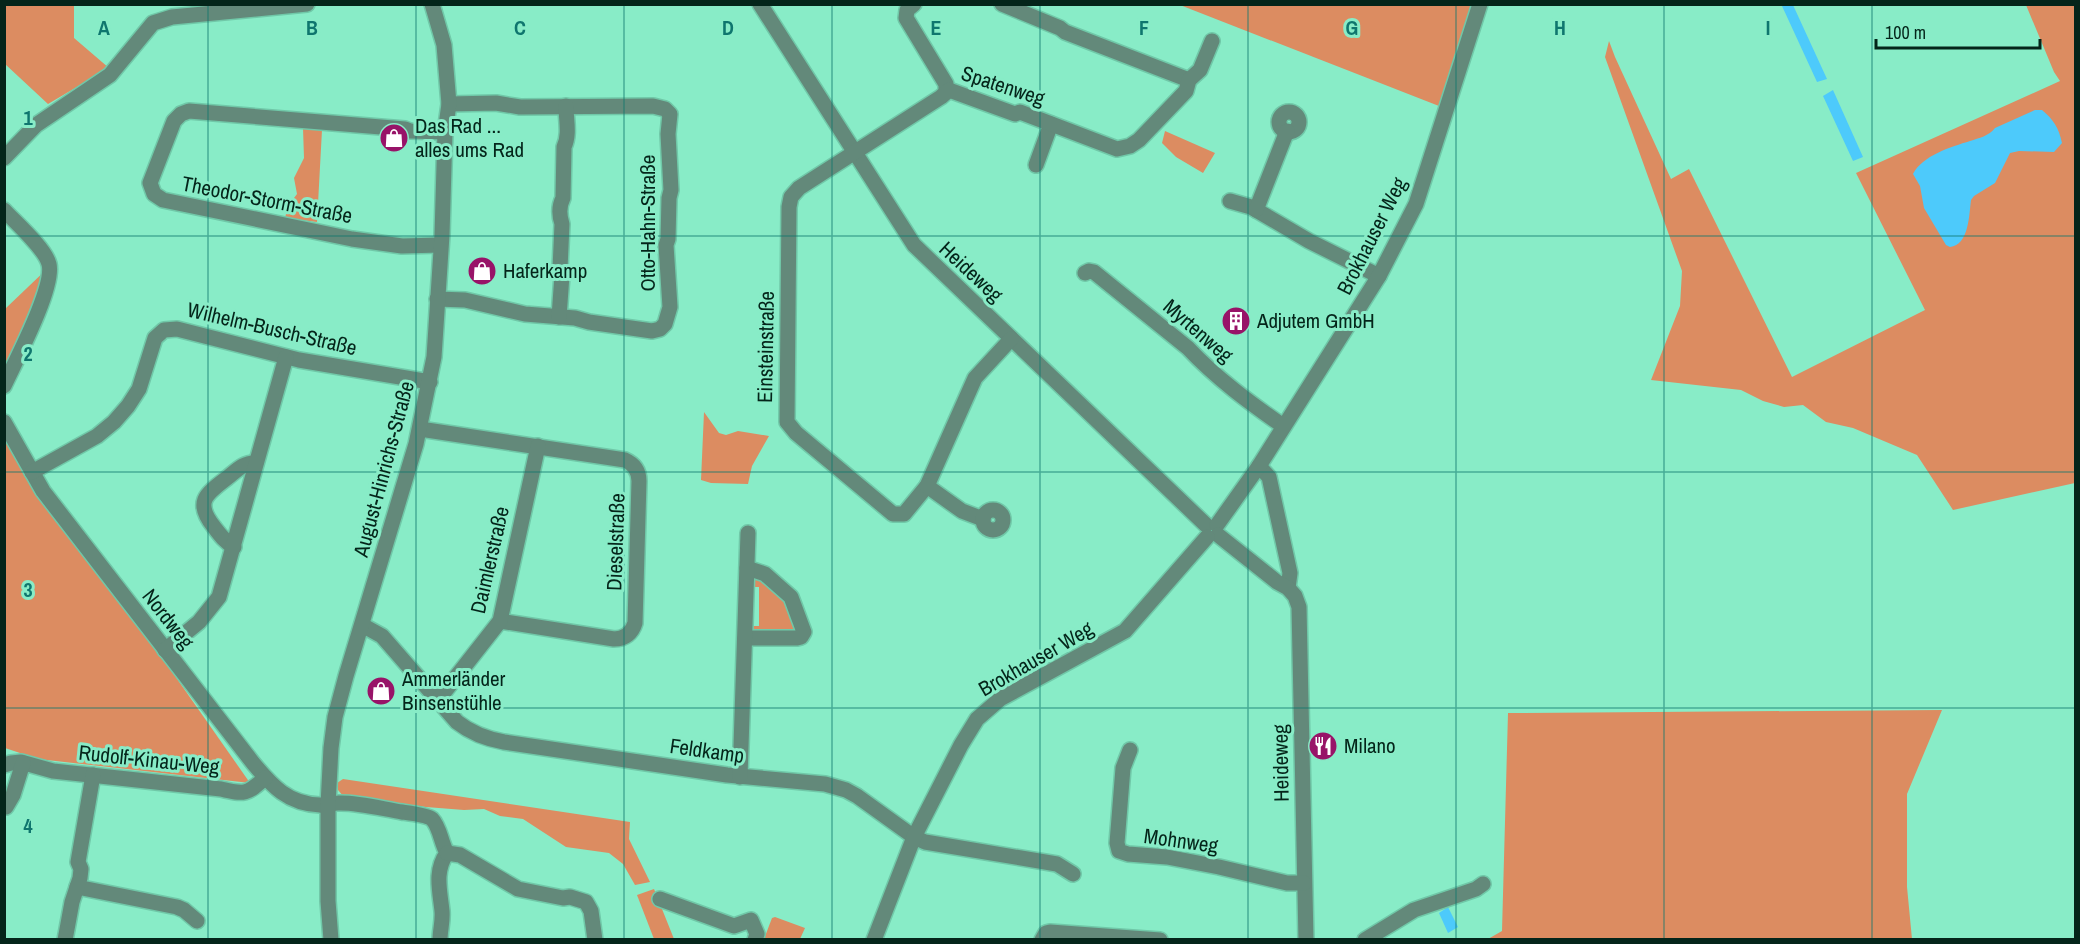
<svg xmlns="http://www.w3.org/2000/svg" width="2080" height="944" viewBox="0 0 2080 944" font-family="'Archivo Narrow',sans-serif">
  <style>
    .green { fill: #dc8c61 }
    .water { fill: #4dcafb }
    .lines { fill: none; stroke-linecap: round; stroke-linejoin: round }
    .minor-casing { stroke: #70c8a8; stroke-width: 18 }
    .minor { stroke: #63897a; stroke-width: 15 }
    .grid { fill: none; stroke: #0f766e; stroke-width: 1.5; stroke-opacity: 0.55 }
    .labels { text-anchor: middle; stroke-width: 6; stroke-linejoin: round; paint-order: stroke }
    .street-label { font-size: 21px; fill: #04251a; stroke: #88ecc7 }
    .poi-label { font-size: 21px; fill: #04251a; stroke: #88ecc7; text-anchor: start }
    .grid-label { font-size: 20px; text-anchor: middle; font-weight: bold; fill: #0f766e; stroke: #88ecc7; stroke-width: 6; stroke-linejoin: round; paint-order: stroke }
  </style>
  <rect width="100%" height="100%" fill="#88ecc7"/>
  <g class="green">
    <polygon points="4,5 74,5 74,38 109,68 48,104 5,64"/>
    <polygon points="1180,5 1471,5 1439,106"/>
    <polygon points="2026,5 2075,5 2075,483 1953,510 1917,455 1853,428 1826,422 1803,405 1784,407 1763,401 1741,390 1651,380 1680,306 1682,271 1605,57 1609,41 1615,57 1671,179 1689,169 1792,377 1925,310 1856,173 2060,81 2054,72"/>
    <polygon points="303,128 322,130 317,222 285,218 288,206 297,194 294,178 304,158"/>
    <polygon points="1165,131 1215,153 1203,173 1176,157 1162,143"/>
    <polygon points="50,266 5,380 5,309"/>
    <polygon points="704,412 719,433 726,435 738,431 769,436 752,466 748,484 711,483 701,480"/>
    <polygon points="4,432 250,783 38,759 5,748"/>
    <polygon points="757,577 787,601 798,629 796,632 753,633 749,626 759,626 759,587 750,587 751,581"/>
    <polygon points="1942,710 1907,794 1907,887 1912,939 1488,939 1502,931 1508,713"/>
    <polygon points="343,779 630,822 629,839 650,882 635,885 623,864 609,853 566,847 523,819 500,816 484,809 464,810 426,807 344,797 338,790 337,783"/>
    <polygon points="654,889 674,939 654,939 637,895"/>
    <polygon points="775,917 805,928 800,939 764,939 772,918"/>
  </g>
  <g class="water">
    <polygon points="1785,5 1793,5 1827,79 1817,82 1782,6"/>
    <polygon points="1833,90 1863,157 1853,161 1823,96"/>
    <path d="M2035,110h7c11,9 17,18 20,33l-8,9 -35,-1 -9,2 -15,30 -21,13 -3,4c-2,15 -2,45 -21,47l-4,-2 -22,-37 -4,-22 -7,-12c10,-19 38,-27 57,-33 9,-3 19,-5 25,-13z"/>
    <polygon points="1448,907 1458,927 1448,933 1439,913"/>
  </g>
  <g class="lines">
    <g class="minor-casing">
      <g id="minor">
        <polyline points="760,4 914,245 1206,525"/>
        <polyline points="914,4 907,10 906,18 946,84 946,91"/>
        <polyline points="1002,4 1060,28 1065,32 1189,80"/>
        <circle cx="1289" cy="122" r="10"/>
        <polyline points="4,158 36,125 110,75 153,23 172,17 307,4"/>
        <polyline points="1036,165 1051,124"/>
        <polyline points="1230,201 1251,207 1309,241 1379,276"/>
        <path d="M4,210c12,13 41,38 45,54 6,23 -34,98 -45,122"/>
        <polyline points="1256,210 1287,131"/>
        <polyline points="440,245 402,246 352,239 163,200 154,194 150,183 174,121 181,114 189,111 405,129 410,131 445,132"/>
        <path d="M1085,273l4,-2 5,1 94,76c28,30 62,55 95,78"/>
        <polyline points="437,299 465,300 525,314 575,318 589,322 652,331 660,329 665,324 670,307 666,245 668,239 669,198 671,190 668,134 670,114 665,109 653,106 520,107 496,103 449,104"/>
        <path d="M559,317l3,-42 -2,-6 2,-45c-3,-9 -3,-18 1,-26l1,-51c6,-13 2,-27 2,-41"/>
        <polyline points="1011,339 975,378 927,486 904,514 893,514 796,433 787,422 789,207 791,197 799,188 941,97 949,90 1015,114 1020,112 1117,149 1130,146 1139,140 1186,91 1189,80 1200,70 1212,41"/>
        <path d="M4,422l39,69 210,272c19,23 35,41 67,42 6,1 12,-2 18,-2 19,-1 45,6 64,9 7,1 25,3 30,7 8,8 9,24 15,34 -13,18 -7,38 -5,58 1,10 -2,19 -2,29"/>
        <path d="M420,429l205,31c9,4 14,11 14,21l-4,142c-3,10 -10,16 -21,16l-114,-18"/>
        <polyline points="1259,466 1269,477 1290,573 1288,588"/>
        <polyline points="32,472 97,436 114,422 128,406 139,389 155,338 164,330 177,329 299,360 430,382"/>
        <polyline points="927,486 962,511 983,519"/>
        <circle cx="993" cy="520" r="10"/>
        <polyline points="1217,525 1259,466 1379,276 1416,204 1480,4"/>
        <polyline points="1218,535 1277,582 1288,588 1295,596 1299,607 1306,940"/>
        <path d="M234,547c-9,-5 -14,-12 -20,-20 -20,-25 -8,-33 13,-49 10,-8 17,-16 29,-15"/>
        <path d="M362,625l20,11 75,86c14,11 30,17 47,20l223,33 98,9 21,6 11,6 57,41 11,5 132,22 16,10"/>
        <polyline points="745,638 797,638 801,637 804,632 791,597 765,574 747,568"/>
        <polyline points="165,650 199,622 219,597 286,357"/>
        <polyline points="438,700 500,621 538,446"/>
        <polyline points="1130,750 1123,768 1117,843 1119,851 1128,854 1167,857 1219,867 1287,883 1304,883"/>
        <path d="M4,765l7,-2 10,-1 32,9 168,18c24,6 26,5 44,-11"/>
        <polyline points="740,777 748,533"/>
        <polyline points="4,806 6,807 13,795 23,763"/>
        <polyline points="447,853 460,855 518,889 563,898 570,897 586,902 591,911 595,940"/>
        <polyline points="77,887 177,907 184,910 197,921"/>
        <polyline points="660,899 734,926 751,920 757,934 755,940"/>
        <polyline points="65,940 72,902 80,878 81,869 78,862 93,775"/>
        <polyline points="331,940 328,901 328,805 331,748 335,717 346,676 416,444 434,357 442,235 445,132 449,104 444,45 432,4"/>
        <polyline points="874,940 914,837 961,745 977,719 1000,699 1125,631 1207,537"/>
        <polyline points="1042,940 1046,933 1050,932 1160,940"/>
        <polyline points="1365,940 1414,910 1476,889 1483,884"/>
      </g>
    </g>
    <use href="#minor" class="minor"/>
  </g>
  <path class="grid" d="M208,4v936M416,4v936M624,4v936M832,4v936M1040,4v936M1248,4v936M1456,4v936M1664,4v936M1872,4v936M4,236h2072M4,472h2072M4,708h2072"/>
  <defs>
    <g id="shop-disc" transform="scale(1.5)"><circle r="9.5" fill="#981368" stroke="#88ecc7"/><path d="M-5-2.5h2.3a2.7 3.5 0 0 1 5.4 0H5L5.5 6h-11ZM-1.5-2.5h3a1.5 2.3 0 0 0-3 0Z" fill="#fff"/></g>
    <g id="building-disc" transform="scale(1.5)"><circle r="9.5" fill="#981368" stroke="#88ecc7"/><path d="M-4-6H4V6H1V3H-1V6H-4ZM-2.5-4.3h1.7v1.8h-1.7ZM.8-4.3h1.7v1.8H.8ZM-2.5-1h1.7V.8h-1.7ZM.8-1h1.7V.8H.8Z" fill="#fff"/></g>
    <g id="restaurant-disc" transform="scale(1.5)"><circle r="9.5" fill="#981368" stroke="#88ecc7"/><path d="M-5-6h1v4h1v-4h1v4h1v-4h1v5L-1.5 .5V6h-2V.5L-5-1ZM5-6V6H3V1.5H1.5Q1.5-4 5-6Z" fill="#fff"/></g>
  </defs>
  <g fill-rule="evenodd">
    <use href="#shop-disc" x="394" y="138"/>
    <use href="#shop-disc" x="482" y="271"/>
    <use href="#building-disc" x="1236" y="321"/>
    <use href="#shop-disc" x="381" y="691"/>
    <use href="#restaurant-disc" x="1323" y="746"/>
  </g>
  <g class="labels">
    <g class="street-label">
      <text transform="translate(1003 86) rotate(18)" y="7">Spatenweg</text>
      <text transform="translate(267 200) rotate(11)" y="7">Theodor-Storm-Straße</text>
      <text transform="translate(648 223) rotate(-90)" y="7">Otto-Hahn-Straße</text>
      <text transform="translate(1372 236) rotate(-63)" y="7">Brokhauser Weg</text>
      <text transform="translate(971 272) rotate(43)" y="7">Heideweg</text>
      <text transform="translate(272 329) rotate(13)" y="7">Wilhelm-Busch-Straße</text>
      <text transform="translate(1198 331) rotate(41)" y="7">Myrtenweg</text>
      <text transform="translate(766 347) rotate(-89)" y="7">Einsteinstraße</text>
      <text transform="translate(384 469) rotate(-75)" y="7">August-Hinrichs-Straße</text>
      <text transform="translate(616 542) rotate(-88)" y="7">Dieselstraße</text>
      <text transform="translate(490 560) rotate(-77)" y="7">Daimlerstraße</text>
      <text transform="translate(168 619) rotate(52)" y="7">Nordweg</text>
      <text transform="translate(1036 659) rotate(-30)" y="7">Brokhauser Weg</text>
      <text transform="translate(707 751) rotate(8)" y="7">Feldkamp</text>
      <text transform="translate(149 760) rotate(6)" y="7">Rudolf-Kinau-Weg</text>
      <text transform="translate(1281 763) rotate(-91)" y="7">Heideweg</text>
      <text transform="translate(1181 841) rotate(8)" y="7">Mohnweg</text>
    </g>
    <g class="poi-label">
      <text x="415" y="133">Das Rad ...<tspan x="415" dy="24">alles ums Rad</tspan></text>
      <text x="503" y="278">Haferkamp</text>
      <text x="1257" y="328">Adjutem GmbH</text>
      <text x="402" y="686">Ammerländer<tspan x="402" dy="24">Binsenstühle</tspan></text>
      <text x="1344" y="753">Milano</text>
    </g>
  </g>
  <g class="grid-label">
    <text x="104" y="35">A</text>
    <text x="312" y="35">B</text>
    <text x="520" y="35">C</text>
    <text x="728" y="35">D</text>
    <text x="936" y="35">E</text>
    <text x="1144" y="35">F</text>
    <text x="1352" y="35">G</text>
    <text x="1560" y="35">H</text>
    <text x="1768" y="35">I</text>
    <text x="28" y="125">1</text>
    <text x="28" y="361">2</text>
    <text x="28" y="597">3</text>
    <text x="28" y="833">4</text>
  </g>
  <rect width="2080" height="944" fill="none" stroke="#04251a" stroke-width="12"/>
  <path d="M1876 39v9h164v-9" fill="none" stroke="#04251a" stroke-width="3"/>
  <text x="1885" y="39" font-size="18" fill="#04251a" stroke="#88ecc7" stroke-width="4.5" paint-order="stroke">100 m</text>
</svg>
